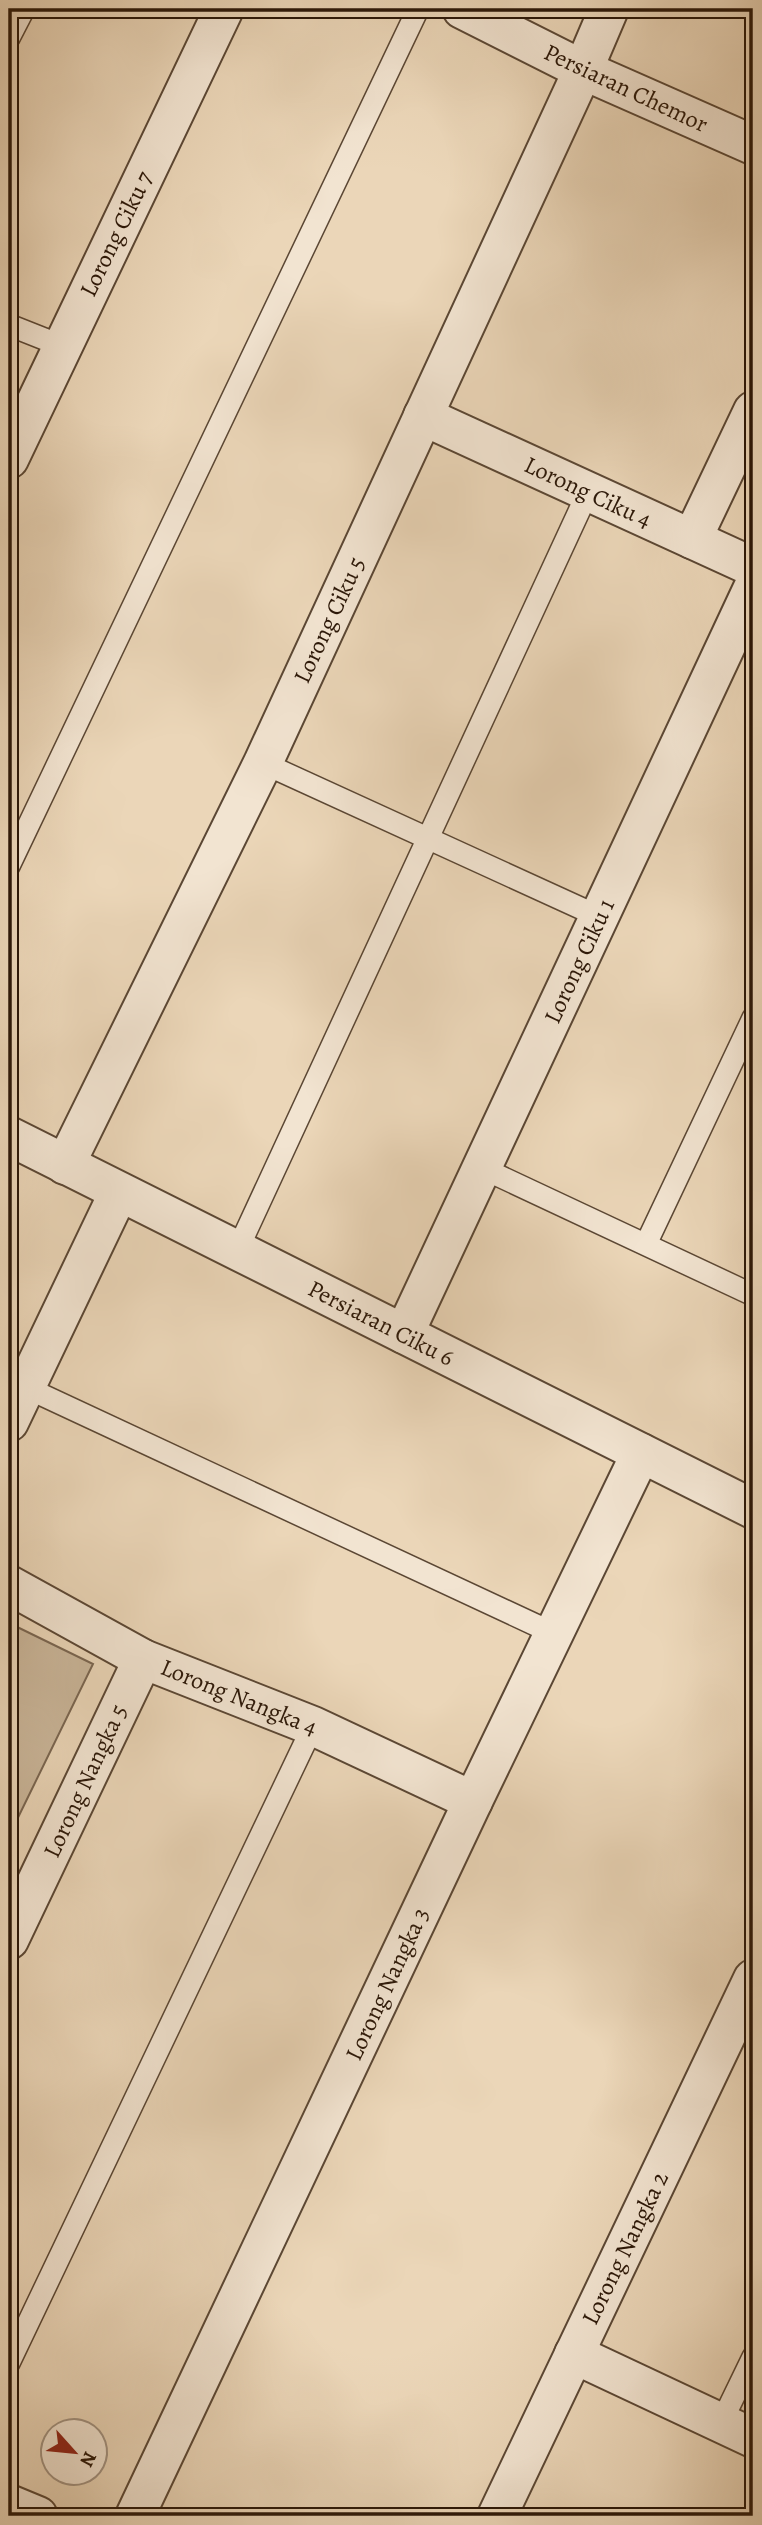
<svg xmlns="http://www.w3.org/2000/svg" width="762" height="2525" viewBox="0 0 762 2525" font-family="Alegreya,serif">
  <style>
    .green { fill: #cab69a; stroke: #7a6651; stroke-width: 2 }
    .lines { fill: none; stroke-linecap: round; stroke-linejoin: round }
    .service-casing { stroke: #5b4734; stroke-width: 24 }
    .minor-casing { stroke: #5b4734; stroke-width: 42 }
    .service { stroke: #f2e4d1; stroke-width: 21 }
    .minor { stroke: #f2e4d1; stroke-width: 38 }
    .labels { text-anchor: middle; stroke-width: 5; stroke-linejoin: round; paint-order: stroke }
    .street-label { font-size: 24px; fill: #2b1708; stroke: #f2e4d1 }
  </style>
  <rect width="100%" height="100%" fill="#ebd6b8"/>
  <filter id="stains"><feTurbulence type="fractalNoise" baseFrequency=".00286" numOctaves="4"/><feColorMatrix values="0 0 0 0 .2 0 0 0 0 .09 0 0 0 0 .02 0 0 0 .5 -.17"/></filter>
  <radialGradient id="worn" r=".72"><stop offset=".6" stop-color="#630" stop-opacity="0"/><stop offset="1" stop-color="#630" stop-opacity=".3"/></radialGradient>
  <polygon class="green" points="9,1623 93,1664 9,1836"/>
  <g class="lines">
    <g class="service-casing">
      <g id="service">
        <polyline points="9,38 24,9"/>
        <polyline points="9,325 62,346"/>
        <polyline points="263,763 600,917"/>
        <polyline points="9,866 418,9"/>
        <polyline points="482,1168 753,1295"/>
        <polyline points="646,1244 753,1018"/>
        <polyline points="237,1251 588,492"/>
        <polyline points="25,1387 555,1634"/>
        <polyline points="9,2363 313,1726"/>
        <polyline points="721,2423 753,2357"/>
      </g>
    </g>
    <g class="minor-casing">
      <g id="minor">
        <polyline points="462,9 583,70 753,145"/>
        <polyline points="423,416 753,567"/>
        <polyline points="9,459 224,9"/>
        <polyline points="692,539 753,411"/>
        <polyline points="9,1136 753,1509"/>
        <polyline points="65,1165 263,763 583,70 609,9"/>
        <polyline points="404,1334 753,588"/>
        <polyline points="9,1422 119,1192"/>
        <polyline points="9,1585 143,1659 313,1726 473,1801"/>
        <polyline points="9,1940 143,1659"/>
        <polyline points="574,2354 753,2438"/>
        <polyline points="9,2504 38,2516"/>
        <polyline points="135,2516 473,1801 641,1453"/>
        <polyline points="497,2516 753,1979"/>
      </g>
    </g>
    <use href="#service" class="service"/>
    <use href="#minor" class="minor"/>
  </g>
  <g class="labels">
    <g class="street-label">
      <text transform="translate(626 88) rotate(25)" y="8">Persiaran Chemor</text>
      <text transform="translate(116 234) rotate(-64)" y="8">Lorong Ciku 7</text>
      <text transform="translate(588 492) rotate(25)" y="8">Lorong Ciku 4</text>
      <text transform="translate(329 620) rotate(-65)" y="8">Lorong Ciku 5</text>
      <text transform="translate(579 961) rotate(-65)" y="8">Lorong Ciku 1</text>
      <text transform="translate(381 1323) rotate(27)" y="8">Persiaran Ciku 6</text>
      <text transform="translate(239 1697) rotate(22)" y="8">Lorong Nangka 4</text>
      <text transform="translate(85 1781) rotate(-65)" y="8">Lorong Nangka 5</text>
      <text transform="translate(387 1984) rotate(-65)" y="8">Lorong Nangka 3</text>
      <text transform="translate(625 2248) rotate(-64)" y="8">Lorong Nangka 2</text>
    </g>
  </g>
  <rect width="762" height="2525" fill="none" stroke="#ebd6b8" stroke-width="35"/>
  <rect x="10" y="10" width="741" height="2504" fill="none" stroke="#2b1708" stroke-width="3.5"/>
  <rect x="18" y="18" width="727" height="2490" fill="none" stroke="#2b1708" stroke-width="2"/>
  <g transform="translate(74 2452) rotate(117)"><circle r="33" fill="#f2e4d1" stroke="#a29281" stroke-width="2"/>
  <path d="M0-5L12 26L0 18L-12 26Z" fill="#8f2418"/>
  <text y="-10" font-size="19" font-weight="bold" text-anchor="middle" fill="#2b1708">N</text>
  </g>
  <rect width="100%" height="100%" filter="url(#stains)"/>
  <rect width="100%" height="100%" fill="url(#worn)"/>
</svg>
